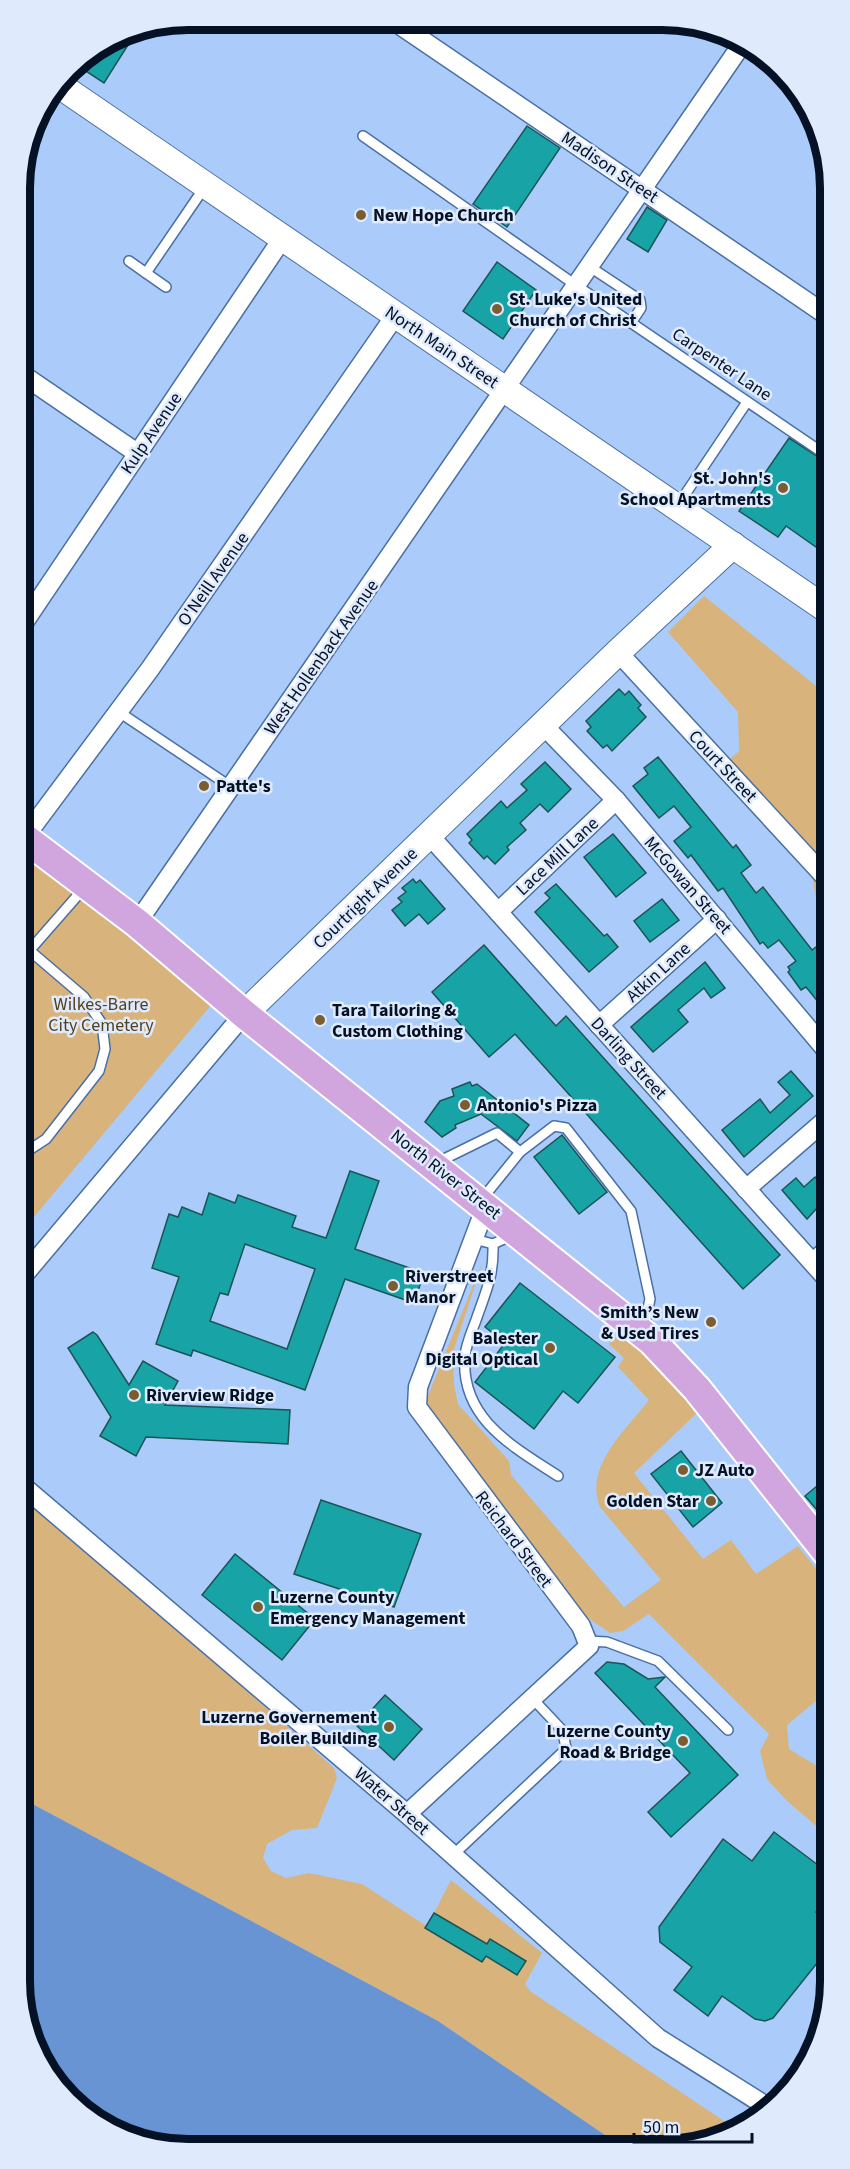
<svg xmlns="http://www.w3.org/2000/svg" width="850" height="2169" viewBox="0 0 850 2169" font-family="'Source Sans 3',sans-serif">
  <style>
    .green { fill: #d8b37b }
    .water { fill: #6894d4 }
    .building { fill: #18a4a7; stroke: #1c5354; stroke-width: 1.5; fill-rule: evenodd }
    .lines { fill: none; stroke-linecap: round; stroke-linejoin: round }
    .service-casing { stroke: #4a6fa4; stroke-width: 12 }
    .minor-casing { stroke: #4a6fa4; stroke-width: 21 }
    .secondary-casing { stroke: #4a6fa4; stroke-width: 28 }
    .primary-casing { stroke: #fff; stroke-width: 32 }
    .service { stroke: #fff; stroke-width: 9 }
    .minor { stroke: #fff; stroke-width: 18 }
    .secondary { stroke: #fff; stroke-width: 26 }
    .primary { stroke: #d1a6df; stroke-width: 28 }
    .poi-dot { fill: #7a5e31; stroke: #dfebfd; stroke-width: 2 }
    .labels { text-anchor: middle; stroke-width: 5; stroke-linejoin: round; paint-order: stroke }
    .street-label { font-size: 18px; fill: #051226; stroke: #dfebfd }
    .poi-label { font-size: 18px; font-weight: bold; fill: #051226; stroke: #dfebfd; text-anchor: start }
    .park-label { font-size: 18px; fill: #533f1f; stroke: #dfebfd }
    .rim { fill: none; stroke: #051226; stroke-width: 8 }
  </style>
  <rect width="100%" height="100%" fill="#abccfa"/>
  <g class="green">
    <polygon points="704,596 826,694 827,927 819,916 807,845 730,759 739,751 738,712 668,632"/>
    <polygon points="22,849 212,1004 23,1230"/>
    <path d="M483,1261l-30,91 1,32 4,20 51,57 2,14 113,132 37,-27 -61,-73c-16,-41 25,-76 49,-107l-31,-33 6,-9 -15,-14 14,-14 76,81 -65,62 69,86 28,-19 25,34 42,-28 31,39v105l-42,35 2,24 41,25v64l-44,-38 -19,-21 -7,-28 9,-17 -120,-120 -26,17 -13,2 -26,-18 -159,-212z"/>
    <polygon points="24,1493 334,1768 337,1778 317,1828 292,1830 267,1844 263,1858 271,1871 286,1878 309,1873 362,1884 482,1962 486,1956 518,1975 526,1961 490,1939 487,1944 434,1913 451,1880 542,1953 525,1984 530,1991 733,2127 705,2144 618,2144 438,2021 25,1800"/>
  </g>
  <polygon class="water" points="25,1800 438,2021 618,2144 155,2146 69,2100 25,2024"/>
  <g class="building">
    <polygon points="138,29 104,83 75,64 124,32"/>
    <polygon points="527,126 560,148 507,227 473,204"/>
    <polygon points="647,207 667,220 648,252 627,239"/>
    <polygon points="497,262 536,290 503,339 463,311"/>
    <polygon points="789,438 826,462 826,554 786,526 778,537 739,511"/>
    <polygon points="619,689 625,695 629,691 641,705 638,708 646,717 612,751 607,745 603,748 587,731 591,727 586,721"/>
    <polygon points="658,757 733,848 736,845 751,865 741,873 756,893 763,887 812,950 816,947 827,963 827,968 819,974 827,986 827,1013 806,987 801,990 788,972 790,970 788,967 796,961 779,940 768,948 763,942 760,944 723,888 718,891 691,855 688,858 674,841 691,827 674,806 659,818 633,786 648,774 644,768"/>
    <polygon points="545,762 571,789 548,812 540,804 520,823 526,830 507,847 509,850 495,864 487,856 484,859 469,843 472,840 467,834 501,801 507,808 527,790 521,784"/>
    <polygon points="613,834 646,873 616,897 584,857"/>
    <polygon points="413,879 416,883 420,880 445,909 428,924 419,914 405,926 392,910 402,902 398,898 406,892 402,888"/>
    <polygon points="556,884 604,936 607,934 618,947 589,972 535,912 550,898 545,893"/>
    <polygon points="662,899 679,920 650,942 634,921"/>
    <polygon points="484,945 556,1026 566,1016 780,1255 743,1289 515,1034 489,1057 432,992"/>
    <polygon points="705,962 725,988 711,998 704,988 678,1010 688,1022 653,1052 631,1027"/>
    <polygon points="791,1071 813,1096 744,1157 722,1130 760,1099 770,1113 790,1095 778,1082"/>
    <polygon points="470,1082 472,1086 477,1084 529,1125 517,1141 481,1114 455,1125 456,1128 442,1137 425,1122 440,1101 454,1096 452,1089"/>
    <polygon points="562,1135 607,1192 579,1214 534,1157"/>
    <path d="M350,1171l29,10 -24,68 69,24 -10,30 -69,-24 -40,111 -112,-40 -2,6 -35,-12 23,-67 -27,-9 17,-54 9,3 4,-10 20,8 7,-22 26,10 3,-8 58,21 -4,11 34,11zM245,1244l70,25 -28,80 -77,-28 10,-28 8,2z"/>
    <polygon points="815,1177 828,1192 828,1196 807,1219 782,1190 796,1178 804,1187"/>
    <polygon points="520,1283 615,1357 578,1403 563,1391 534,1429 475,1382 505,1343 485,1327"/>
    <polygon points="93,1332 97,1335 129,1385 143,1361 178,1381 165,1405 290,1410 288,1444 146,1437 136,1456 100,1436 111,1417 68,1348"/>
    <polygon points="681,1451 722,1503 693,1527 651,1474"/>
    <polygon points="829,1476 829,1524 805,1496"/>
    <polygon points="321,1500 421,1534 394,1607 294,1574"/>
    <polygon points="235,1554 315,1619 282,1660 202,1595"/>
    <polygon points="607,1662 624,1664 648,1679 665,1677 655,1687 738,1775 671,1837 648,1812 690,1773 595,1673"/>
    <polygon points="385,1695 422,1729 394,1760 357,1726"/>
    <polygon points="774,1832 830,1874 830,1893 816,1912 830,1923 830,1947 773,2018 765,2021 755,2019 722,1996 708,2016 674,1990 692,1967 660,1942 659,1927 723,1839 752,1861"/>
    <polygon points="434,1913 487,1944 490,1939 526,1961 517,1975 486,1956 482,1962 425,1928"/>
  </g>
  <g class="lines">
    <g class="service-casing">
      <g id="service">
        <polyline points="363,136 577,286 826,455"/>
        <polyline points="129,261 146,273 204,188"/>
        <polyline points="590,267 640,300 641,308 631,323"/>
        <polyline points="146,273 166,287"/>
        <polyline points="678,505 747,402"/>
        <polyline points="119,712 231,787"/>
        <polyline points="22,944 84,997 102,1024 105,1049 99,1071 46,1139 23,1154"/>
        <polyline points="22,959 85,887"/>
        <polyline points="520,1152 554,1126 566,1128 631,1211 650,1299 644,1328"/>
        <polyline points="438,1162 497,1133 520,1152 482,1199"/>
        <polyline points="474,1239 493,1244 506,1238 510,1231"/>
        <path d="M493,1244c1,32 -7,47 -17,76 -4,11 -10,24 -11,36 -5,62 47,90 93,120"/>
        <polyline points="587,1641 607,1642 658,1661 728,1730"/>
        <polyline points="453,1855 566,1749 563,1731 532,1698"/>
      </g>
    </g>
    <g class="minor-casing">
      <g id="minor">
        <polyline points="394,21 825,314"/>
        <polyline points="20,373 137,453"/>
        <polyline points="21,627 282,239"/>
        <polyline points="618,652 827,879"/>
        <polyline points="544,726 616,800 827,1051"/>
        <polyline points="430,836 828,1280"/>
        <polyline points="24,838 150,669 395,316"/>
        <polyline points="498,912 616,800"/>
        <polyline points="137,923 740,47"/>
        <polyline points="599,1025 717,919"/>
        <polyline points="746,1189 828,1118"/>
        <polyline points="813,1262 828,1249"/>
        <polyline points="23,1276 244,1014"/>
        <polyline points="24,1487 407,1814 658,2038 766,2106"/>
        <polyline points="407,1814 589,1646 581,1626 417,1407 418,1387 486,1206"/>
      </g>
    </g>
    <g class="secondary-casing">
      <g id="secondary">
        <polyline points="59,85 826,609"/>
        <polyline points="244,1014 618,652 733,545"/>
      </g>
    </g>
    <g class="primary-casing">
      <polyline id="primary" points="22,836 137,923 244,1014 652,1341 697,1389 829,1555"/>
    </g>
    <use href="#service" class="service"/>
    <use href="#minor" class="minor"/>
    <use href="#secondary" class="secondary"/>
    <use href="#primary" class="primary"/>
  </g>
  <g class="poi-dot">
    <circle cx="361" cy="215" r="6"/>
    <circle cx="497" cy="309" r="6"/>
    <circle cx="783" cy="488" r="6"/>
    <circle cx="204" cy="786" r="6"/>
    <circle cx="320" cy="1020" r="6"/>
    <circle cx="465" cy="1105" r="6"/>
    <circle cx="393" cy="1286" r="6"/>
    <circle cx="711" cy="1322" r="6"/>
    <circle cx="550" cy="1348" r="6"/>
    <circle cx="134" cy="1395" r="6"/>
    <circle cx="683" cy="1470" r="6"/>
    <circle cx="711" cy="1501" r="6"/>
    <circle cx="258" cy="1607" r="6"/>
    <circle cx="389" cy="1727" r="6"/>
    <circle cx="683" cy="1741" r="6"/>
  </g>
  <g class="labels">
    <g class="street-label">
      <text transform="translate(610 167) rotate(34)" y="6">Madison Street</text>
      <text transform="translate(442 347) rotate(34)" y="6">North Main Street</text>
      <text transform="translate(722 364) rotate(34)" y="6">Carpenter Lane</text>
      <text transform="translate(151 433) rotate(-56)" y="6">Kulp Avenue</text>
      <text transform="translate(213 579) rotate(-55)" y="6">O'Neill Avenue</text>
      <text transform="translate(321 657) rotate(-55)" y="6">West Hollenback Avenue</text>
      <text transform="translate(723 766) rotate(47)" y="6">Court Street</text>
      <text transform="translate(557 856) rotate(-43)" y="6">Lace Mill Lane</text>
      <text transform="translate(688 885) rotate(49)" y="6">McGowan Street</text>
      <text transform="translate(365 898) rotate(-44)" y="6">Courtright Avenue</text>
      <text transform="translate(658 972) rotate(-42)" y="6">Atkin Lane</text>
      <text transform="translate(629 1058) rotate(48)" y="6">Darling Street</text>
      <text transform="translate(446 1174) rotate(38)" y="6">North River Street</text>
      <text transform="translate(514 1539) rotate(53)" y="6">Reichard Street</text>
      <text transform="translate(392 1801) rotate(41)" y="6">Water Street</text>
    </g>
    <g class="poi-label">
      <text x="373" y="221">New Hope Church</text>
      <text x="509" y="305">St. Luke's United<tspan x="509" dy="21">Church of Christ</tspan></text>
      <text x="771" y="484" text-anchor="end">St. John's<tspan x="771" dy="21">School Apartments</tspan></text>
      <text x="216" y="792">Patte's</text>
      <text x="332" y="1016">Tara Tailoring &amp;<tspan x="332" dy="21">Custom Clothing</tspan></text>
      <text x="477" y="1111">Antonio's Pizza</text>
      <text x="405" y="1282">Riverstreet<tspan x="405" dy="21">Manor</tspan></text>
      <text x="699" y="1318" text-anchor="end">Smith’s New<tspan x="699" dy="21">&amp; Used Tires</tspan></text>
      <text x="538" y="1344" text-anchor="end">Balester<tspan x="538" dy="21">Digital Optical</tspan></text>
      <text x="146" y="1401">Riverview Ridge</text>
      <text x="695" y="1476">JZ Auto</text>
      <text x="699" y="1507" text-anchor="end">Golden Star</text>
      <text x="270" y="1603">Luzerne County<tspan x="270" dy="21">Emergency Management</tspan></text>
      <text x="377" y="1723" text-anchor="end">Luzerne Governement<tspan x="377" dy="21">Boiler Building</tspan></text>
      <text x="671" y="1737" text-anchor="end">Luzerne County<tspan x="671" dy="21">Road &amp; Bridge</tspan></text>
    </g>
    <g class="park-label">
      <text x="101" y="1010">Wilkes-Barre<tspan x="101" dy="21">City Cemetery</tspan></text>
    </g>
  </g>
  <path d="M0 0H850V2169H0ZM188 30H662A158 158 0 0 1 820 188V1981A158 158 0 0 1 662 2139H188A158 158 0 0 1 30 1981V188A158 158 0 0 1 188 30Z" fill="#dfebfd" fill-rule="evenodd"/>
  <path class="rim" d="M188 30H662A158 158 0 0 1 820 188V1981A158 158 0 0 1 662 2139H188A158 158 0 0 1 30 1981V188A158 158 0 0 1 188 30Z"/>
  <path d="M634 2133v9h118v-9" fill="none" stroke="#051226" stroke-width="3"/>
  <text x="643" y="2133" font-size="18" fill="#051226" stroke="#dfebfd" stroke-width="4.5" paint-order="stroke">50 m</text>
</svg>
